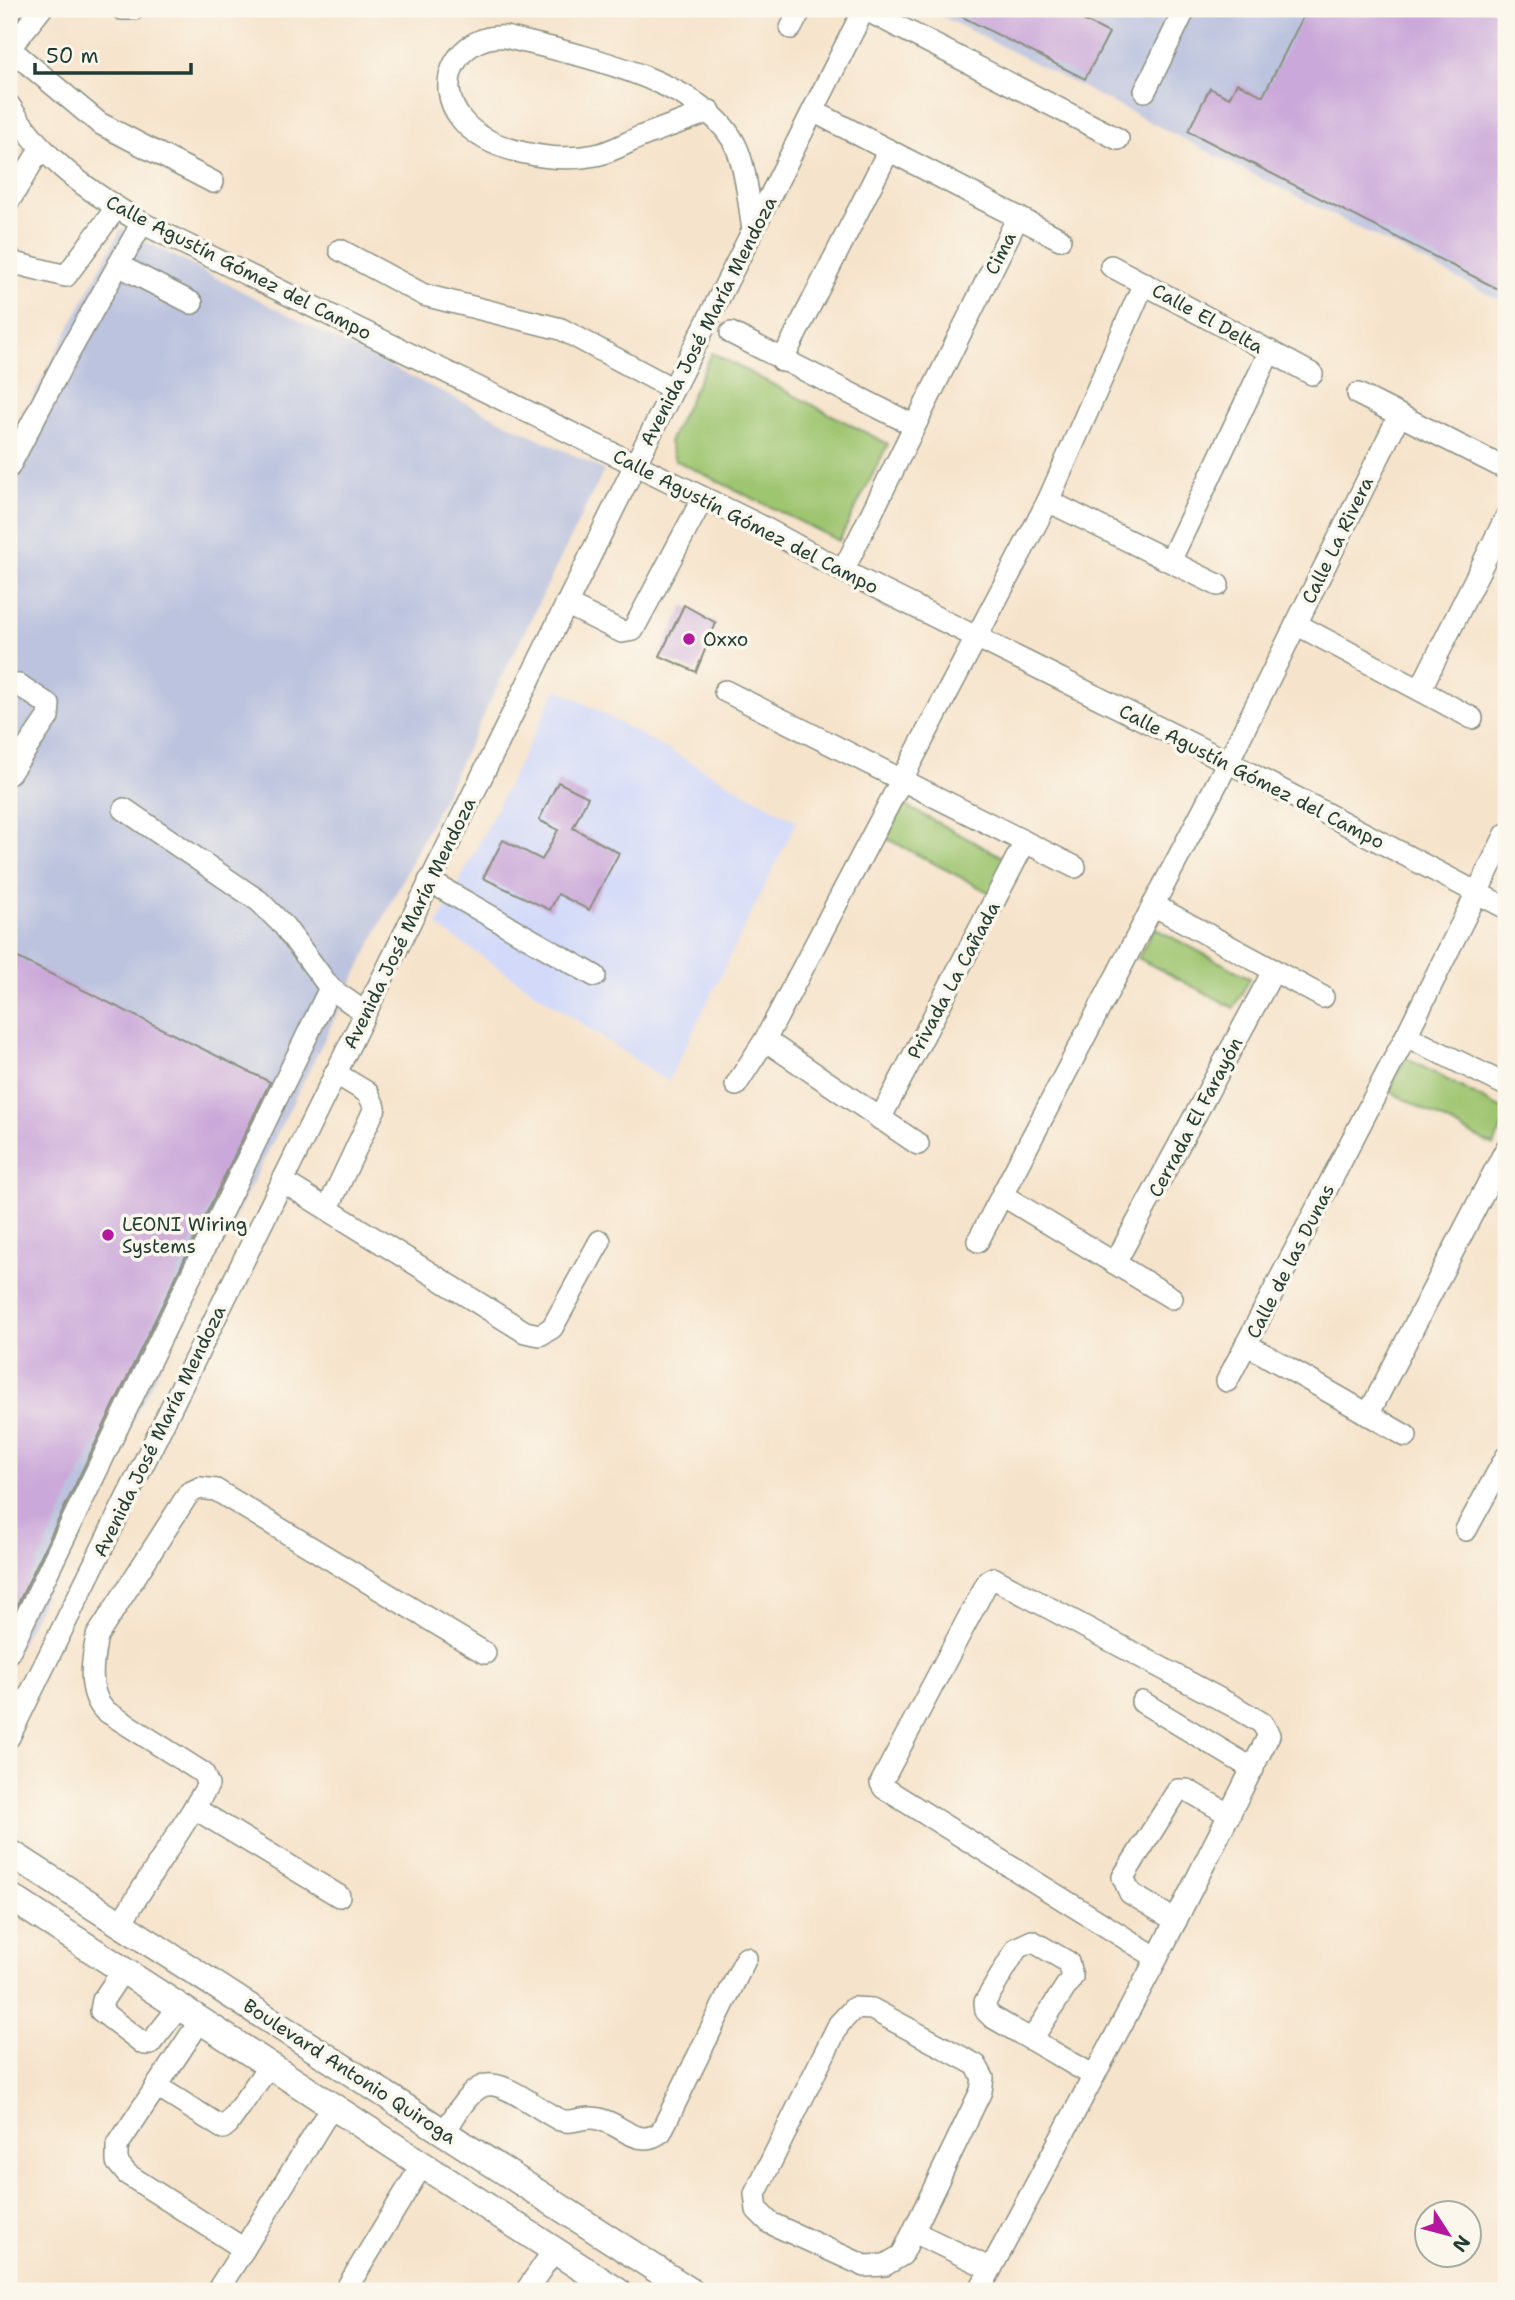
<svg xmlns="http://www.w3.org/2000/svg" width="1515" height="2300" viewBox="0 0 1515 2300" font-family="'Shantell Sans',sans-serif">
  <style>
    .built { fill: #d2d9f9 }
    .industrial { fill: #bcc3de }
    .green { fill: #9ec570; stroke: #5e8152; stroke-width: 2 }
    .building { fill: #caa8d9 }
    .lines { fill: none; stroke-linecap: round; stroke-linejoin: round }
    .minor-casing { stroke: #8a9080; stroke-width: 24 }
    .major-casing { stroke: #8a9080; stroke-width: 29 }
    .minor { stroke: #fff; stroke-width: 21 }
    .major { stroke: #fff; stroke-width: 26 }
    .poi-dot { fill: #b5179e; stroke: #fbf7ec; stroke-width: 2.5 }
    .labels { text-anchor: middle; stroke-width: 7; stroke-linejoin: round; paint-order: stroke }
    .street-label { font-size: 19px; fill: #1f3d34; stroke: #fbf7ec }
    .poi-label { font-size: 19px; fill: #1f3d34; stroke: #fbf7ec; text-anchor: start }
  </style>
  <rect width="100%" height="100%" fill="#fbf7ec"/>
  <filter id="ink" filterUnits="userSpaceOnUse"><feTurbulence type="fractalNoise" baseFrequency=".0143" numOctaves="2"/><feDisplacementMap in="SourceGraphic" scale="14" xChannelSelector="R" yChannelSelector="G"/><feConvolveMatrix kernelMatrix="1 2 1 2 8 2 1 2 1" color-interpolation-filters="sRGB"/></filter>
  <filter id="wash" filterUnits="userSpaceOnUse"><feTurbulence type="fractalNoise" baseFrequency=".00686" numOctaves="4" result="noise"/><feDisplacementMap in="SourceGraphic" scale="28" xChannelSelector="R" yChannelSelector="G"/><feGaussianBlur stdDeviation="1.57" result="paint"/><feColorMatrix in="noise" values="0 0 0 0 0 0 0 0 0 0 0 0 0 0 0 0 0 1.4 0 .05"/><feComposite in="paint" operator="in"/></filter>
  <g filter="url(#wash)">
    <rect width="100%" height="100%" fill="#f6e3cb"/>
    <polygon class="built" points="557,688 797,821 668,1082 437,926"/>
    <g class="industrial">
      <polygon points="928,9 1506,9 1506,303"/>
      <polygon points="121,229 372,358 604,470 317,1054 9,1667 9,443"/>
    </g>
    <g class="green">
      <polygon points="712,353 888,444 839,541 675,460 669,442"/>
      <polygon points="904,805 1008,860 990,893 886,838"/>
      <polygon points="1154,928 1250,978 1234,1008 1138,958"/>
      <polygon points="1406,1058 1506,1111 1506,1120 1493,1146 1389,1091"/>
    </g>
    <g id="blocks">
      <g class="building">
        <polygon points="947,9 1061,9 1109,33 1085,79"/>
        <polygon points="1307,9 1506,9 1506,293 1188,131 1210,88 1229,98 1237,83 1263,96"/>
        <polygon points="684,605 716,623 696,672 660,656"/>
        <polygon points="558,782 588,797 573,828 619,853 589,910 558,894 550,910 483,878 503,840 542,860 558,830 539,820"/>
        <polygon points="14,956 270,1082 9,1622 9,968"/>
      </g>
    </g>
  </g>
  <g filter="url(#ink)">
    <use href="#blocks" fill-opacity="0" stroke="#8a9080" stroke-width="2"/>
    <g class="lines">
      <g class="minor-casing">
        <g id="minor">
          <polyline points="122,9 134,9"/>
          <polyline points="864,9 1118,139"/>
          <polyline points="791,28 801,9"/>
          <polyline points="9,48 99,123 213,182"/>
          <polyline points="9,49 41,9"/>
          <polyline points="1145,91 1185,9"/>
          <path d="M9,105c34,55 78,85 133,118l617,302 84,46 385,191 278,146"/>
          <path d="M710,111c-23,9 -47,17 -70,26 -14,6 -29,15 -44,18 -40,8 -107,-2 -134,-35 -31,-37 -3,-86 43,-83 66,16 206,43 233,114 9,24 11,54 15,79"/>
          <polyline points="813,111 1060,239"/>
          <polyline points="9,201 41,148"/>
          <polyline points="340,250 424,295 561,329 673,389"/>
          <polyline points="9,256 10,262 66,276 116,208"/>
          <polyline points="118,265 192,303"/>
          <polyline points="1111,266 1312,374"/>
          <polyline points="731,333 913,425"/>
          <polyline points="782,361 889,150"/>
          <polyline points="1358,394 1506,469"/>
          <polyline points="9,467 62,365 142,223"/>
          <polyline points="1048,501 1218,585"/>
          <polyline points="1171,559 1270,351"/>
          <polyline points="843,571 1018,217"/>
          <polyline points="566,604 622,632 633,630 703,498"/>
          <polyline points="1296,624 1472,718"/>
          <polyline points="9,686 19,685 49,705 48,717 9,774"/>
          <polyline points="1420,690 1506,517"/>
          <polyline points="725,691 1075,867"/>
          <polyline points="124,809 259,901 284,926 330,988 364,1012"/>
          <polyline points="429,881 595,976"/>
          <polyline points="1153,905 1323,997"/>
          <polyline points="1406,1036 1506,1085"/>
          <polyline points="765,1040 918,1144"/>
          <polyline points="736,1085 765,1040 1048,501 1144,283"/>
          <polyline points="880,1119 1025,842"/>
          <polyline points="282,1181 525,1332 540,1335 552,1328 600,1241"/>
          <polyline points="1002,1195 1172,1298"/>
          <polyline points="328,1208 375,1108 368,1093 335,1073"/>
          <polyline points="978,1241 1228,762 1399,416"/>
          <polyline points="1115,1263 1274,970"/>
          <polyline points="1246,1344 1406,1436"/>
          <polyline points="1227,1381 1406,1036 1506,834"/>
          <polyline points="1368,1415 1506,1149"/>
          <polyline points="1466,1530 1506,1457"/>
          <polyline points="9,1652 330,988"/>
          <polyline points="1142,1702 1253,1769"/>
          <polyline points="9,1737 635,465 864,9"/>
          <path d="M194,1808l14,-23 -5,-12 -99,-63c-17,-19 -12,-49 -7,-74l92,-143 11,-5 16,2 269,163"/>
          <polyline points="1176,1921 1130,1893 1123,1877 1178,1790 1187,1790 1230,1815"/>
          <polyline points="120,1924 194,1808 339,1896"/>
          <polyline points="123,1970 103,2000 101,2011 144,2044 150,2044 179,2007"/>
          <polygon points="854,2008 872,2009 976,2065 983,2078 981,2091 902,2255 885,2265 865,2266 770,2223 757,2210 755,2194 839,2024"/>
          <polyline points="200,2021 117,2146 117,2162 127,2174 244,2249 332,2106"/>
          <polyline points="1032,2039 1072,1977 1068,1962 1032,1941 1017,1948 985,2002 986,2011 992,2017 1094,2076"/>
          <polyline points="156,2086 223,2128 228,2124 269,2066"/>
          <path d="M445,2131c10,-14 21,-38 38,-45 20,-8 58,26 77,34 11,4 22,-3 32,-2 27,1 44,33 69,14l85,-174"/>
          <polyline points="914,2232 991,2269"/>
          <polyline points="217,2291 244,2249"/>
          <polyline points="345,2291 422,2165"/>
          <polyline points="526,2291 554,2250"/>
          <polyline points="979,2291 1157,1958 1269,1735 1262,1723 1235,1707 993,1578 988,1581 881,1783 884,1788 1157,1958"/>
        </g>
      </g>
      <g class="major-casing">
        <g id="major">
          <polyline points="9,1852 690,2291"/>
          <polyline points="9,1896 617,2291"/>
        </g>
      </g>
      <use href="#minor" class="minor"/>
      <use href="#major" class="major"/>
    </g>
  </g>
  <g class="poi-dot">
    <circle cx="689" cy="639" r="7"/>
    <circle cx="108" cy="1235" r="7"/>
  </g>
  <g class="labels">
    <g class="street-label">
      <text transform="translate(1000 253) rotate(-63)" y="7">Cima</text>
      <text transform="translate(239 267) rotate(27)" y="7">Calle Agustín Gómez del Campo</text>
      <text transform="translate(1208 318) rotate(29)" y="7">Calle El Delta</text>
      <text transform="translate(708 321) rotate(-63)" y="7">Avenida José María Mendoza</text>
      <text transform="translate(746 521) rotate(27)" y="7">Calle Agustín Gómez del Campo</text>
      <text transform="translate(1337 540) rotate(-64)" y="7">Calle La Rivera</text>
      <text transform="translate(1252 776) rotate(27)" y="7">Calle Agustín Gómez del Campo</text>
      <text transform="translate(409 923) rotate(-64)" y="7">Avenida José María Mendoza</text>
      <text transform="translate(953 980) rotate(-62)" y="7">Privada La Cañada</text>
      <text transform="translate(1195 1117) rotate(-62)" y="7">Cerrada El Farayón</text>
      <text transform="translate(1290 1261) rotate(-63)" y="7">Calle de las Dunas</text>
      <text transform="translate(159 1431) rotate(-64)" y="7">Avenida José María Mendoza</text>
      <text transform="translate(350 2071) rotate(33)" y="7">Boulevard Antonio Quiroga</text>
    </g>
    <g class="poi-label">
      <text x="703" y="646">Oxxo</text>
      <text x="122" y="1231">LEONI Wiring<tspan x="122" dy="22">Systems</tspan></text>
    </g>
  </g>
  <rect width="1515" height="2300" fill="none" stroke="#fbf7ec" stroke-width="35"/>
  <g transform="translate(1448 2234) rotate(126)"><circle r="33" fill="#fbf7ec" stroke="#a3ada2" stroke-width="2"/>
  <path d="M0-5L12 26L0 18L-12 26Z" fill="#b5179e"/>
  <text y="-10" font-size="19" font-weight="bold" text-anchor="middle" fill="#1f3d34">N</text>
  </g>
  <path d="M35 63v10h156v-10" fill="none" stroke="#1f3d34" stroke-width="3.5"/>
  <text x="46" y="63" font-size="21" fill="#1f3d34" stroke="#fbf7ec" stroke-width="5" paint-order="stroke">50 m</text>
</svg>
